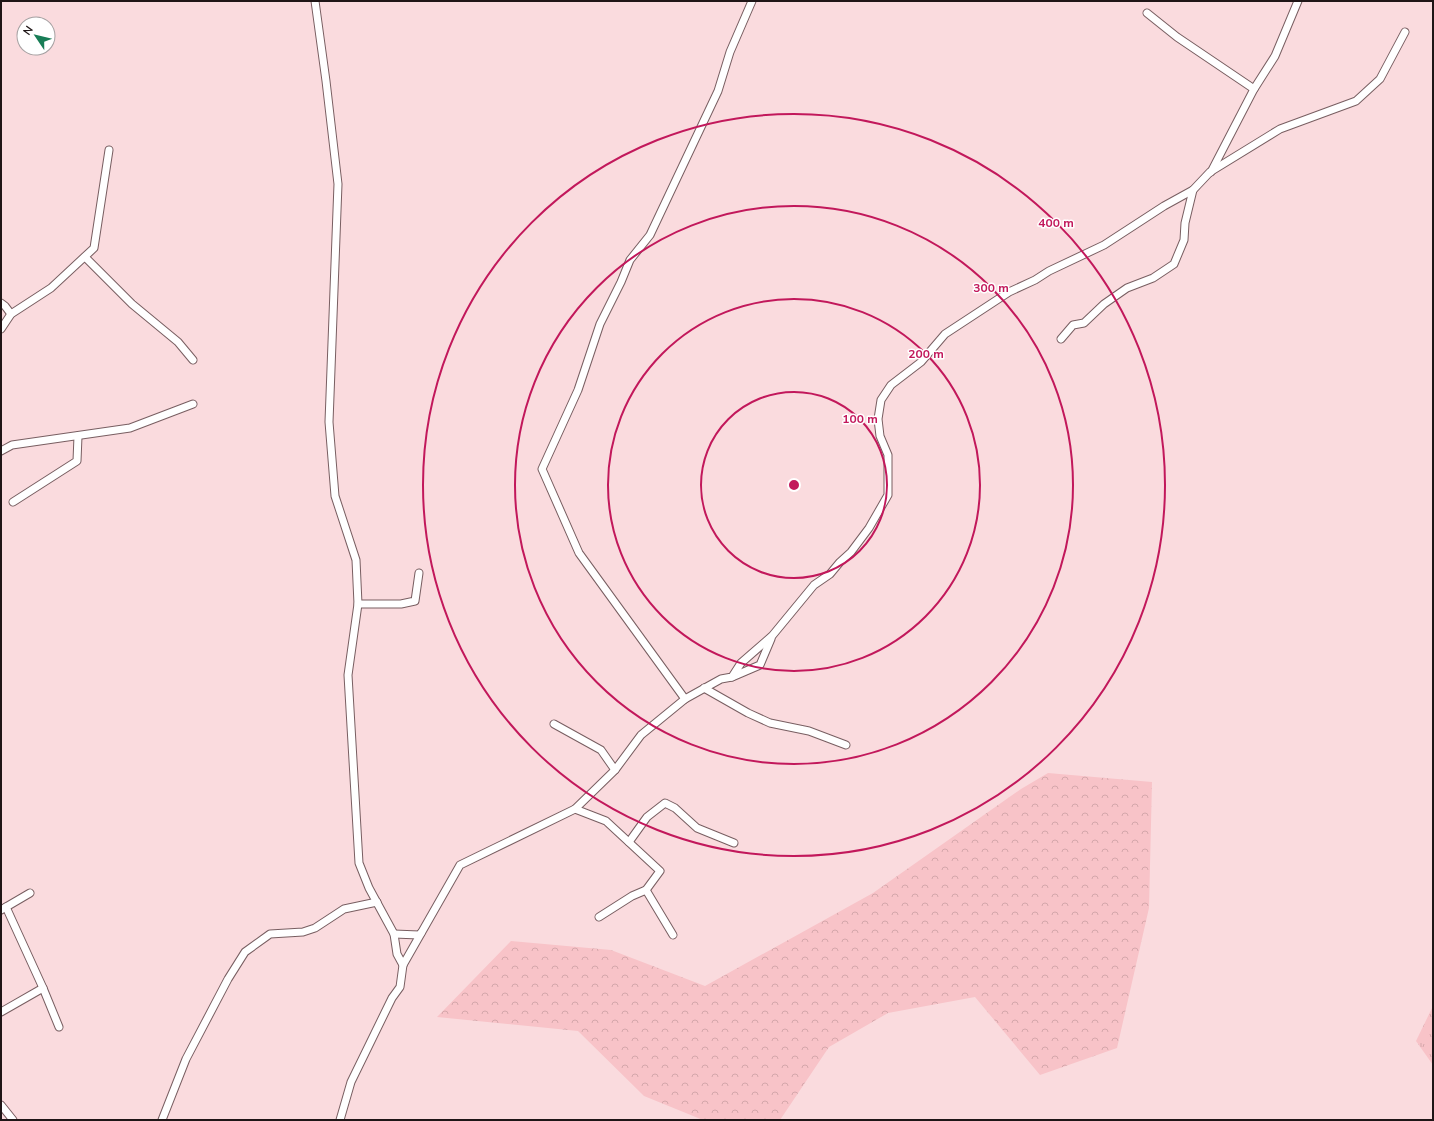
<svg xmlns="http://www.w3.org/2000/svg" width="1434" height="1121" viewBox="0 0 1434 1121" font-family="'Nunito Sans',sans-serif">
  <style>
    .grass { fill: url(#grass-tufts) }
    .forest { fill: url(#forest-crowns) }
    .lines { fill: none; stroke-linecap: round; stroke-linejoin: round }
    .minor-casing { stroke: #785e61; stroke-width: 9 }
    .minor { stroke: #fff; stroke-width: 7 }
    .ring { fill: none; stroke: #c2185b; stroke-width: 2 }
    .centre { fill: #c2185b; stroke: #fff; stroke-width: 2 }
    .ring-label { font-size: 12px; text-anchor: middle; font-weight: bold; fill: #c2185b; stroke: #fff; stroke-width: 3; stroke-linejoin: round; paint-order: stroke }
  </style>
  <defs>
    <pattern id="grass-tufts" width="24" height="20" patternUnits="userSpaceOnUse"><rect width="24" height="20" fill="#f8c3c8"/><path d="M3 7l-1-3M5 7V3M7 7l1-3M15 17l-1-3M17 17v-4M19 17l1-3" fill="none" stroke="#d4a7ab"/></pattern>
    <pattern id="forest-crowns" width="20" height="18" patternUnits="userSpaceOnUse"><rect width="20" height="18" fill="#f8c3c8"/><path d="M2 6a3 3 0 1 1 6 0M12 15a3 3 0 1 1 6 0" fill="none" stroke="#d4a7ab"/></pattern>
  </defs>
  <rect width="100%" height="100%" fill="#fadbde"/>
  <polygon class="grass" points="1433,1006 1433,1065 1416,1041"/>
  <polygon class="forest" points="1048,773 1152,782 1149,908 1117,1048 1040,1075 975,997 888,1013 829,1047 780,1120 703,1120 644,1096 578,1031 437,1017 511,941 611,950 705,986 873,893 1021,789"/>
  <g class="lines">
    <g class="minor-casing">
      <g id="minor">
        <polyline points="315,1 326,81 338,184 329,422 335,496 356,560 358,604 348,675 359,863 369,888 394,934 397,954 403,965 400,987 392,998 351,1082 340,1120"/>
        <polyline points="1147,13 1177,37 1254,89"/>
        <polyline points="1211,172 1254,89 1275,56 1298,1"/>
        <polyline points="85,257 132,304 178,342 193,360"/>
        <polyline points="1,303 5,306 11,314"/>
        <polyline points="1,329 11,314 51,288 94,248 109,150"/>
        <polyline points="1061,339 1073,325 1084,323 1104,304 1127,288 1153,278 1174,264 1184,240 1185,223 1193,190"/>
        <polyline points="1,451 12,445 130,428 193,404"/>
        <polyline points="13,502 77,461 78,436"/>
        <polyline points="358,604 401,604 415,601 419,573"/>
        <polyline points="732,677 760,665 771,639"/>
        <polyline points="704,688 748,713 770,723 809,731 846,745"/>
        <polyline points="685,699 579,553 542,469 578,390 600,324 621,282 630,260 650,235 718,91 730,52 752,1"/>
        <polyline points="554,724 601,750 615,770"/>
        <polyline points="575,809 606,821 660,871 646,890 632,896 599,917"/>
        <polyline points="629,842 647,817 665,803 675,808 697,828 734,843"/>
        <polyline points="646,890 673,935"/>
        <polyline points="6,907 43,988 59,1027"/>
        <polyline points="1,910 30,893"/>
        <polyline points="394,934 419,935 421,933"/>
        <polyline points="403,965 460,865 575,809 615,770 641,735 685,699 721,679 732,677 741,663 772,636 814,585 830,574 840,562 851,552 869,528 888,495 888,455 880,436 878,419 881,400 891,385 921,362 945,334 1009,292 1035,280 1049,271 1104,245 1164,206 1193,190 1210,172 1280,129 1356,101 1380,79 1405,32"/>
        <polyline points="1,1012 43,988"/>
        <polyline points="1,1105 13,1120"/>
        <polyline points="162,1120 186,1059 228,979 245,952 270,934 303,932 315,928 344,909 377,902"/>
      </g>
    </g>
    <use href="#minor" class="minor"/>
  </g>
  <g class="ring">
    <circle cx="794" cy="485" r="93"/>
    <circle cx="794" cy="485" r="186"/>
    <circle cx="794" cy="485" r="279"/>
    <circle cx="794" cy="485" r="371"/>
  </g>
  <circle cx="794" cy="485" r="6" class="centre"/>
  <g class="ring-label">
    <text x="1056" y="227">400 m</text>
    <text x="991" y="292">300 m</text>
    <text x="926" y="358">200 m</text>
    <text x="860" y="423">100 m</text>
  </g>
  <rect width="1434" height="1121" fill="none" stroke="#1f1516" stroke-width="4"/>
  <g transform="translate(36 36) rotate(305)"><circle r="19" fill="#ffffff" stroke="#a5a1a2"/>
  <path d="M0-3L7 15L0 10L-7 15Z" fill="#187d56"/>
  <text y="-6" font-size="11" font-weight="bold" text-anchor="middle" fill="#1f1516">N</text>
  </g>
</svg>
